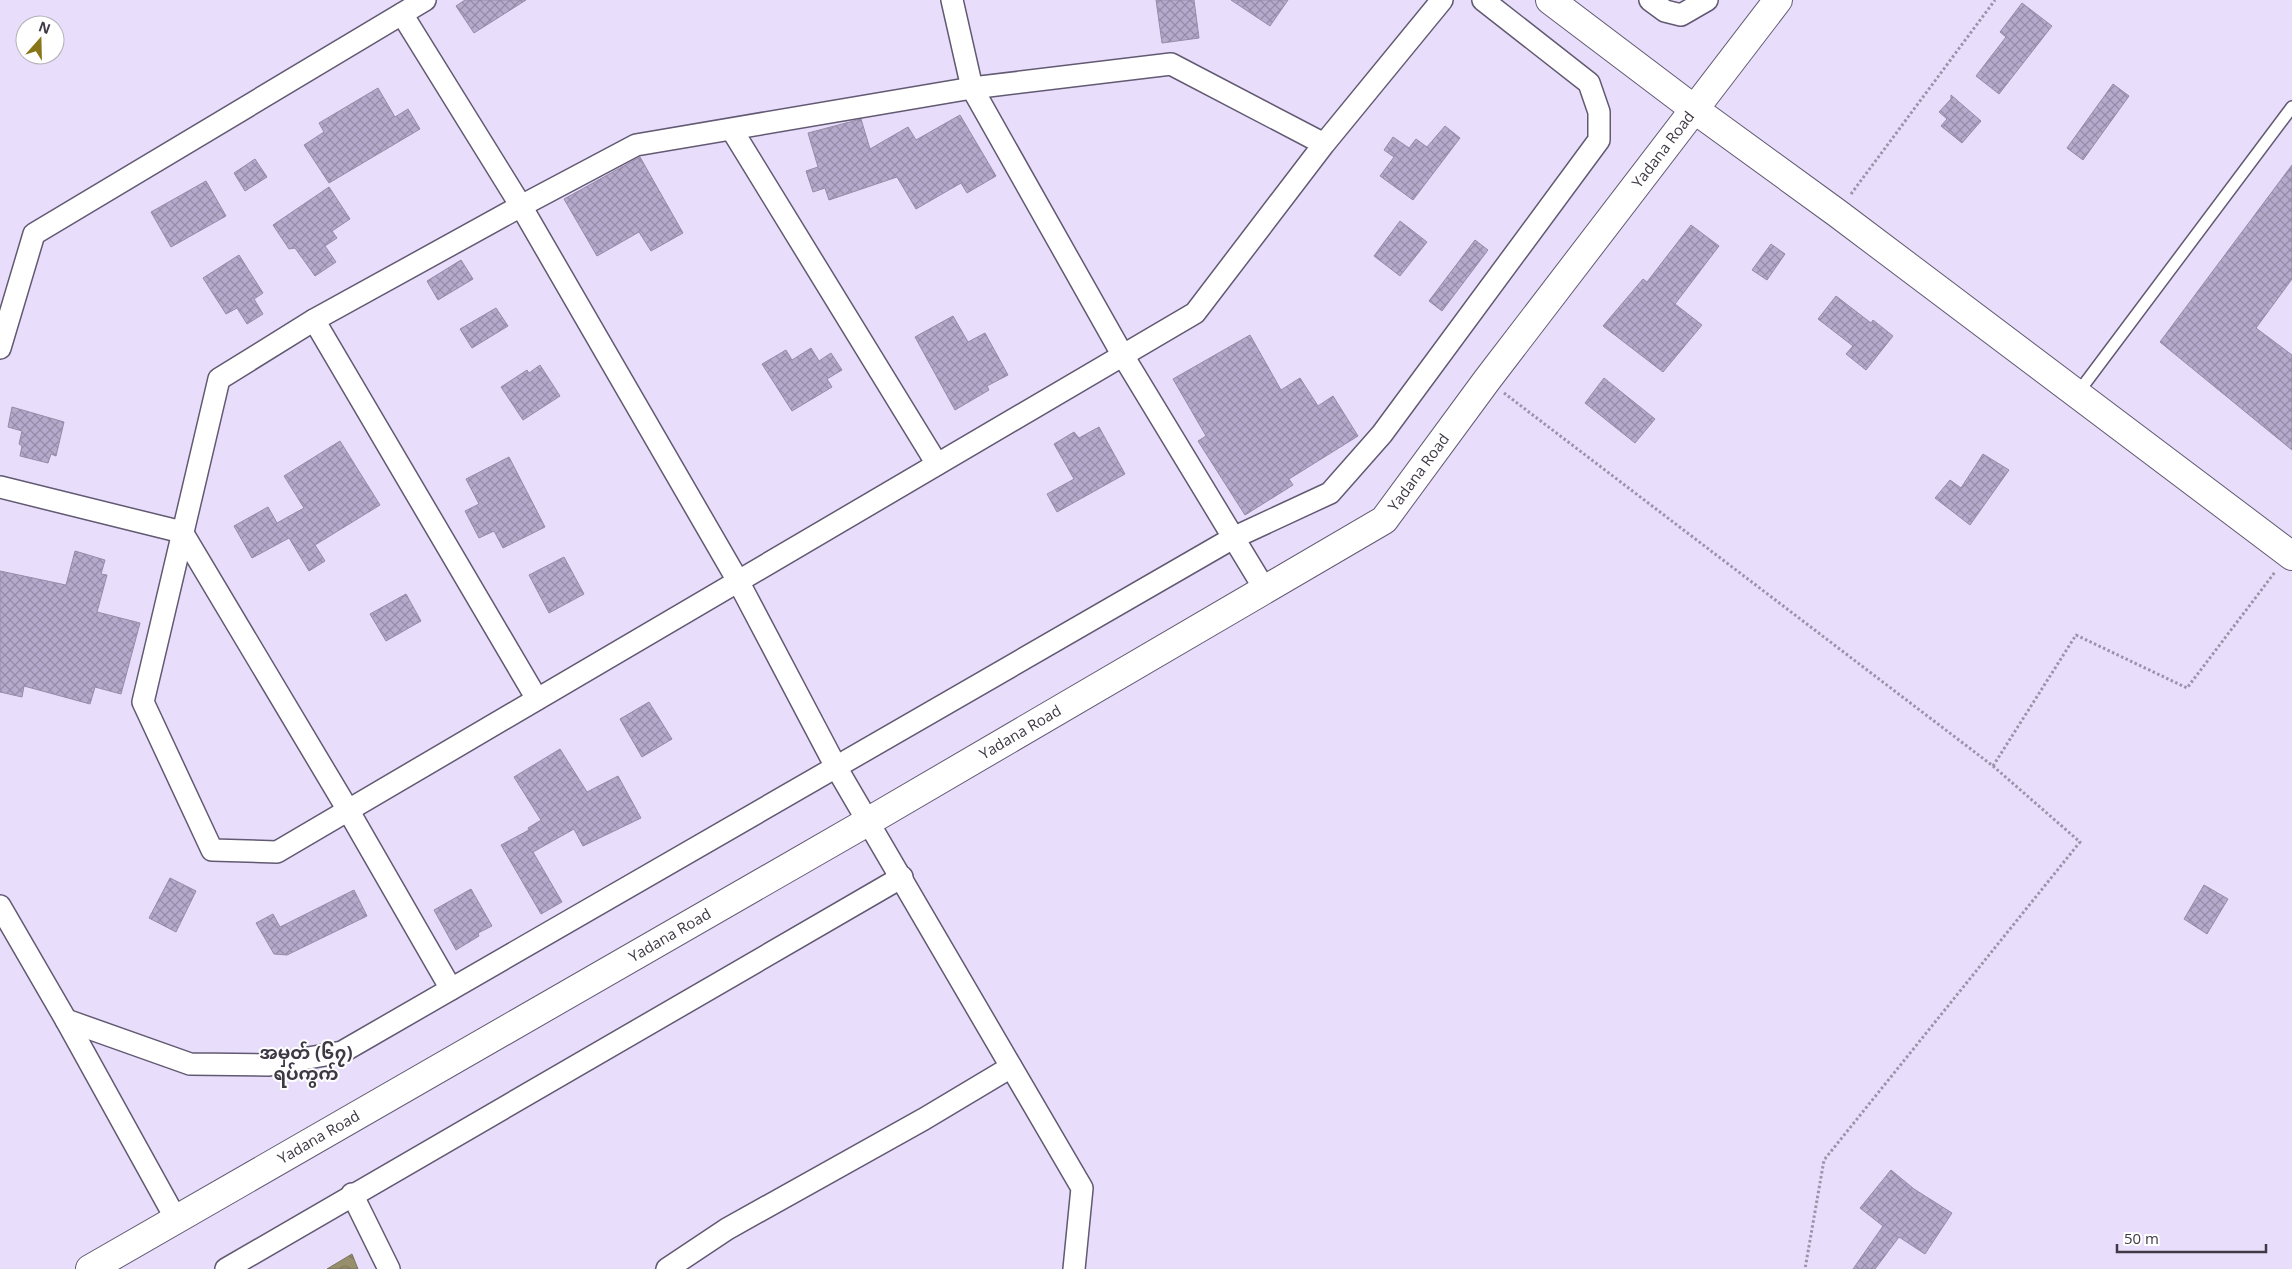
<svg xmlns="http://www.w3.org/2000/svg" width="2292" height="1269" viewBox="0 0 2292 1269" font-family="'Open Sans','Noto Sans Myanmar',sans-serif">
  <style>
    .water { fill: url(#water-waves); stroke: #7c7560 }
    .building { fill: url(#building-cross-hatch); stroke: #968ca8 }
    .lines { fill: none; stroke-linecap: round; stroke-linejoin: round }
    .lane-casing { stroke: #625972; stroke-width: 14 }
    .street-casing { stroke: #625972; stroke-width: 24 }
    .secondary-casing { stroke: #625972; stroke-width: 30 }
    .path { stroke: #9b93a9; stroke-width: 3; stroke-dasharray: 2.5 2.5; stroke-linecap: butt }
    .lane { stroke: #fff; stroke-width: 11 }
    .street { stroke: #fff; stroke-width: 21 }
    .secondary { stroke: #fff; stroke-width: 28 }
    .labels { text-anchor: middle; stroke-width: 4; stroke-linejoin: round; paint-order: stroke }
    .street-label { font-size: 15px; fill: #3e3945; stroke: #fff }
    .quarter-label { font-size: 18px; font-weight: bold; fill: #3e3945; stroke: #fff }
  </style>
  <defs>
    <pattern id="water-waves" width="16" height="10" patternUnits="userSpaceOnUse" patternTransform="scale(1.25)"><rect width="16" height="10" fill="#978f6c"/><path d="M0 5q4-4 8 0t8 0" fill="none" stroke="#7d765b"/></pattern>
    <pattern id="building-cross-hatch" width="8" height="8" patternUnits="userSpaceOnUse" patternTransform="scale(1.25)"><rect width="8" height="8" fill="#b6aacc"/><path d="M0 0l8 8M0 8l8-8" fill="none" stroke="#958ba7"/></pattern>
  </defs>
  <rect width="100%" height="100%" fill="#e8defb"/>
  <polygon class="water" points="352,1254 358,1269 327,1269"/>
  <g class="building">
    <polygon points="465,0 526,0 474,33 456,6"/>
    <polygon points="1156,0 1194,0 1199,38 1162,43"/>
    <polygon points="1231,0 1288,0 1270,26"/>
    <polygon points="2022,3 2052,26 1999,94 1976,76 2006,37 2000,32"/>
    <polygon points="2113,84 2129,96 2083,160 2067,148"/>
    <polygon points="378,88 395,117 408,109 420,129 329,183 304,145 324,132 319,123"/>
    <polygon points="1951,95 1981,121 1962,143 1941,126 1947,119 1939,112 1951,99"/>
    <polygon points="960,115 996,176 967,193 961,183 916,209 897,177 829,200 825,188 813,192 806,171 818,167 808,133 861,119 870,149 908,127 916,140"/>
    <polygon points="1445,126 1460,138 1413,200 1380,176 1394,157 1384,150 1393,137 1409,148 1416,139 1427,147"/>
    <polygon points="640,157 683,233 651,251 639,232 597,256 564,199"/>
    <polygon points="255,159 267,177 245,191 234,173"/>
    <polygon points="2292,165 2292,279 2256,328 2292,355 2292,450 2160,342"/>
    <polygon points="206,181 226,216 171,247 151,212"/>
    <polygon points="329,187 350,219 332,231 337,238 325,246 336,262 315,276 295,248 289,249 273,225"/>
    <polygon points="1400,221 1427,242 1400,276 1374,256"/>
    <polygon points="1691,225 1719,246 1675,304 1702,325 1663,372 1603,326 1643,279 1647,282"/>
    <polygon points="1475,240 1488,250 1442,311 1429,301"/>
    <polygon points="1771,244 1785,254 1767,280 1752,270"/>
    <polygon points="239,255 263,293 254,299 263,314 247,324 237,308 226,314 203,278"/>
    <polygon points="461,260 473,279 438,300 427,281"/>
    <polygon points="1836,296 1871,323 1873,320 1893,336 1866,370 1846,354 1853,346 1818,319"/>
    <polygon points="496,308 508,326 472,348 460,329"/>
    <polygon points="953,316 968,342 985,333 1008,375 987,386 989,390 955,410 915,337"/>
    <polygon points="1250,335 1281,390 1300,378 1318,406 1333,396 1358,436 1289,479 1293,485 1245,515 1198,441 1206,436 1173,379"/>
    <polygon points="811,348 819,361 831,353 842,370 827,379 832,387 792,411 762,364 786,350 792,360"/>
    <polygon points="540,365 560,396 523,420 501,387 527,370 529,373"/>
    <polygon points="1604,378 1655,419 1635,443 1585,403"/>
    <polygon points="12,407 64,422 56,456 51,454 48,463 20,456 22,446 19,444 22,431 8,427"/>
    <polygon points="1099,427 1125,474 1057,512 1047,494 1074,479 1054,444 1074,432 1079,438"/>
    <polygon points="340,441 380,505 315,545 325,561 309,571 289,538 252,558 234,526 268,507 277,523 304,508 284,476"/>
    <polygon points="1983,454 2009,470 1970,525 1935,498 1950,480 1961,488"/>
    <polygon points="509,457 545,527 503,548 494,531 479,538 465,511 479,504 466,479"/>
    <polygon points="75,551 105,560 101,574 107,575 97,612 140,623 121,694 95,687 90,704 24,686 22,697 0,692 0,571 66,585"/>
    <polygon points="564,557 584,594 549,613 529,575"/>
    <polygon points="406,594 421,621 386,641 370,614"/>
    <polygon points="649,702 672,739 642,757 620,719"/>
    <polygon points="560,749 587,792 618,776 641,818 583,846 574,829 533,852 562,902 541,914 501,845 529,830 528,828 541,820 514,777"/>
    <polygon points="170,878 196,891 176,932 149,918"/>
    <polygon points="2204,885 2228,899 2207,934 2184,919"/>
    <polygon points="471,889 492,926 478,933 479,936 456,950 434,910"/>
    <polygon points="354,890 367,916 287,955 274,954 256,923 273,914 280,927"/>
    <polygon points="1891,1170 1914,1189 1952,1213 1925,1254 1899,1237 1875,1269 1853,1269 1883,1226 1860,1208"/>
  </g>
  <g class="lines">
    <g class="lane-casing">
      <polyline id="lane" points="2077,394 2292,107"/>
    </g>
    <g class="street-casing">
      <g id="street">
        <polyline points="952,0 972,88 1122,354 1264,588"/>
        <polyline points="1650,0 1665,11 1681,15 1707,0"/>
        <polyline points="402,14 521,206 738,581 836,767 1082,1188 1074,1269"/>
        <polyline points="732,130 937,464"/>
        <polyline points="1324,144 1171,64 972,88 636,145 521,206 314,320 219,379 143,702 212,850 277,852 1195,313 1324,144 1442,0"/>
        <polyline points="314,320 537,699"/>
        <polyline points="0,348 34,234 425,0"/>
        <polyline points="0,487 182,532 348,810 451,989"/>
        <polyline points="0,906 66,1020 176,1219"/>
        <polyline points="66,1020 190,1064 269,1065 342,1052 1233,538 1330,493 1382,434 1599,140 1599,112 1589,83 1483,0"/>
        <polyline points="352,1194 389,1269"/>
        <polyline points="226,1269 902,877"/>
        <polyline points="667,1269 727,1229 924,1119 1011,1067"/>
      </g>
    </g>
    <g class="secondary-casing">
      <g id="secondary">
        <polyline points="1550,0 1694,109 1837,213 2292,556"/>
        <path id="s1" d="M90,1269l779,-448 515,-301 103,-140 291,-380"/>
      </g>
    </g>
    <g class="path">
      <polyline points="1851,194 1995,0"/>
      <polyline points="1504,393 1993,766 2080,842 1824,1160 1805,1269"/>
      <polyline points="1993,766 2076,635 2187,688 2275,572"/>
    </g>
    <use href="#lane" class="lane"/>
    <use href="#street" class="street"/>
    <use href="#secondary" class="secondary"/>
  </g>
  <g class="labels">
    <g class="street-label">
      <text dy="5" stroke="none"><textPath href="#s1" startOffset="1959">Yadana Road</textPath></text>
      <text dy="5" stroke="none"><textPath href="#s1" startOffset="1554">Yadana Road</textPath></text>
      <text dy="5" stroke="none"><textPath href="#s1" startOffset="1074">Yadana Road</textPath></text>
      <text dy="5" stroke="none"><textPath href="#s1" startOffset="669">Yadana Road</textPath></text>
      <text dy="5" stroke="none"><textPath href="#s1" startOffset="264">Yadana Road</textPath></text>
    </g>
    <g class="quarter-label">
      <text x="306" y="1059">အမှတ် (၆၇)<tspan x="306" dy="21">ရပ်ကွက်</tspan></text>
    </g>
  </g>
  <g transform="translate(40 40) rotate(20)"><circle r="24" fill="#ffffff" stroke="#b2b0b5"/>
  <path d="M0-4L9 19L0 12L-9 19Z" fill="#887518"/>
  <text y="-8" font-size="14" font-weight="bold" text-anchor="middle" fill="#3e3945">N</text>
  </g>
  <path d="M2117 1244v8h149v-8" fill="none" stroke="#3e3945" stroke-width="2.5"/>
  <text x="2124" y="1244" font-size="15" fill="#3e3945" stroke="#ffffff" stroke-width="4" paint-order="stroke">50 m</text>
</svg>
